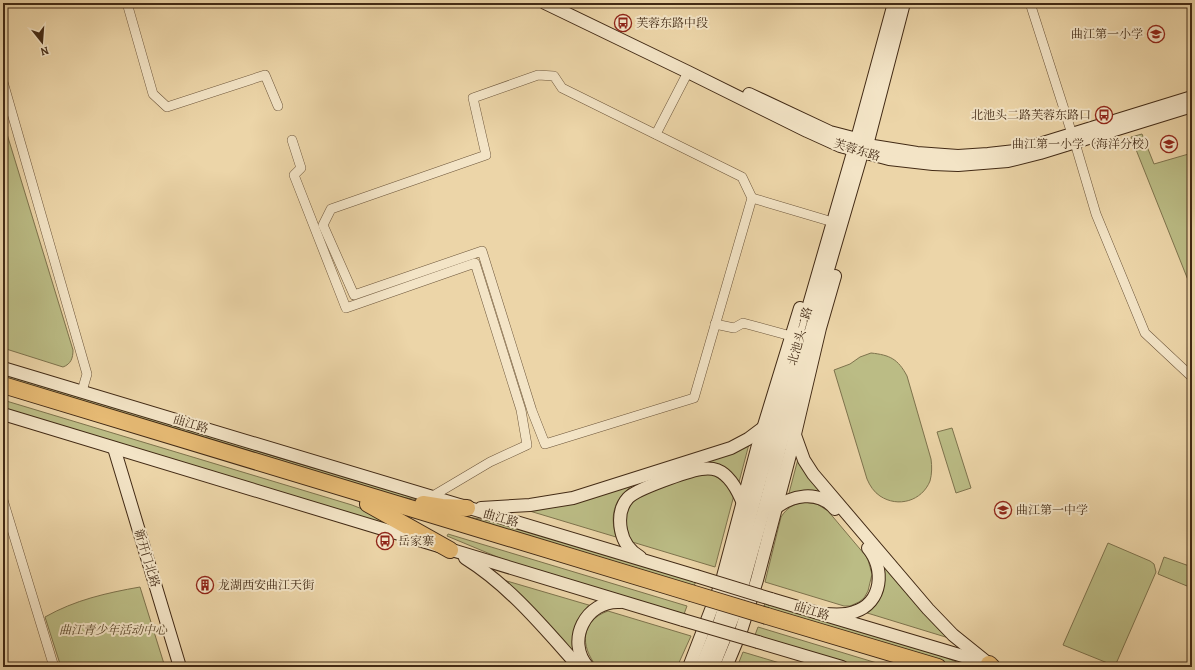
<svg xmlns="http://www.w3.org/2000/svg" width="1195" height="670" viewBox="0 0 1195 670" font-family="Alegreya,'Noto Serif SC',serif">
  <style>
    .green { fill: #bbbc85; stroke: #7e734d }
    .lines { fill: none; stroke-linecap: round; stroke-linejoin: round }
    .street-casing { stroke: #6c553a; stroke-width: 10 }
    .secondary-casing { stroke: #422a15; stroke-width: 14 }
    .highway-casing { stroke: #422a15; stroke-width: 18 }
    .street { stroke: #f3e4c6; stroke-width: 9 }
    .secondary { stroke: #f3e4c6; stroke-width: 12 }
    .highway { stroke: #e6ba74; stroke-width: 16 }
    .secondary-bridge-casing { stroke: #422a15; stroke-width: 14; stroke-linecap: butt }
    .highway-bridge-casing { stroke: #422a15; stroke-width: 18; stroke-linecap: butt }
    .secondary-bridge { stroke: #f3e4c6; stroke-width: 12 }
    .highway-bridge { stroke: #e6ba74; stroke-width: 16 }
    .labels { text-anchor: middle; stroke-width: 4; stroke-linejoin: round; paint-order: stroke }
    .poi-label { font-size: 12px; fill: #422a15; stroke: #f3e4c6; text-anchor: start }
    .street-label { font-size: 12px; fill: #422a15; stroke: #f3e4c6 }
    .park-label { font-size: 12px; font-style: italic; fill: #5a472b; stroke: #f3e4c6 }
  </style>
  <rect width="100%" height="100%" fill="#ecd5a8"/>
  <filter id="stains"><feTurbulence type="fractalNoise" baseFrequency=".005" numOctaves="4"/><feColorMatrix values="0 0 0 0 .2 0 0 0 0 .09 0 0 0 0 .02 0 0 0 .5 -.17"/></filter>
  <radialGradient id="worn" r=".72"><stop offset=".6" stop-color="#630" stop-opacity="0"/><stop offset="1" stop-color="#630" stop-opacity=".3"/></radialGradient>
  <g class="green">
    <path d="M3,121l70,229c0,8 -2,14 -10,17l-60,-19z"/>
    <polygon points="1142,134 1154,164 1192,153 1192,290 1131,137"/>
    <path d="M871,353c19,2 27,6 36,23l24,83c1,7 1,15 -1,22 -8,20 -32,27 -50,15 -6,-4 -10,-10 -13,-17l-33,-109 16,-6 10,-7z"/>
    <polygon points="3,373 297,463 424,498 423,501 375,492 3,381"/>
    <polygon points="3,400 352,505 370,512 409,532 3,410"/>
    <polygon points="952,428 971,488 956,493 937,432"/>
    <polygon points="749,444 739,482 701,461"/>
    <polygon points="798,459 830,498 788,497"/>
    <path d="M710,473c11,6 17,12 24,22l-19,72 -86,-26 -5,-31 6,-10 62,-26z"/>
    <path d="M635,483c-20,16 -26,29 -19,54l-93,-28z"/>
    <path d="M804,502l13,2 11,7 37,44 3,5 4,14 -4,17 -4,7 -5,4 -9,4h-6l-79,-24 16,-65c6,-9 12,-13 23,-15z"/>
    <polygon points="452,514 496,522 696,581 693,589"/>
    <polygon points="448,534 687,606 684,614 507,561 447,536"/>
    <polygon points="1108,543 1150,561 1154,564 1156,572 1115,666 1063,645"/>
    <polygon points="878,556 952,639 864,612 873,604"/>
    <polygon points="1164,557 1192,567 1192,579 1187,586 1158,574"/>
    <polygon points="500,579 592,606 578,657"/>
    <path d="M140,587l25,80h-104l-16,-50c30,-17 61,-24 95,-30z"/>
    <polygon points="765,603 932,652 969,667 949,667 763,610"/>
    <path d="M608,611l83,25 -14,31h-80c-17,-21 -17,-46 11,-56z"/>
    <polygon points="758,627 890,667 860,667 755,635"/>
    <polygon points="743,652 793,667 737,667"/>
  </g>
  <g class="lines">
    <g class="street-casing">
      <g id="street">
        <polyline points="127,3 153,94 167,107 265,75 278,106"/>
        <polyline points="1030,3 1072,134"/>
        <polygon points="538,75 554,76 562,88 742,177 752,198 694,398 545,444 532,411 482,251 354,295 323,225 331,209 486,155 473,98"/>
        <polyline points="3,82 87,374 82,391"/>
        <polyline points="656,134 688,72"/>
        <polyline points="292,140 301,168 294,175 346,308 475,263 521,410 527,445 490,462 431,497"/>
        <polyline points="1075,143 1096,214 1145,333 1192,377"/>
        <polyline points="752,198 826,220"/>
        <polyline points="715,324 734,328 743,323 791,336"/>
        <polyline points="3,500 54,667"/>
      </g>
    </g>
    <g class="secondary-casing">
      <g id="secondary">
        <polyline points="545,3 688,72 807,131 840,146 889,159 933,164 958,165 1008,161 1040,153 1192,106"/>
        <polyline points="749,94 830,132 857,139 867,145 917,153 958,156 988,154 1015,151 1046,142 1192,97"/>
        <polyline points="3,368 696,576"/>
        <polyline points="3,414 683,620"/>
        <polyline points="795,435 804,460 813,474 928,609 953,635 989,664"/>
        <polyline points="114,448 180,667"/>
        <polyline points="481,508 530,505 573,498 731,448 748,439 764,427"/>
        <path d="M773,510c18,-15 45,-21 62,-1"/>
        <path d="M640,557c-10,-6 -17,-16 -19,-27 -2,-11 -1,-23 7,-32 8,-9 60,-27 73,-29 6,-1 11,-1 16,1 13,5 22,23 27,36"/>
        <path d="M465,558c45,28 79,70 114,109"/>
        <polyline points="771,599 983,662"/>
        <path d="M823,614c10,0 21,2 31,-2 29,-9 31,-44 14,-64"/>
        <polyline points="758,642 842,667"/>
        <path d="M588,667c-23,-26 -2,-67 32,-65"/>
        <polyline points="689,667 721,584 758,445 800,308"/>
        <polyline points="701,667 720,621 735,573 780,405 857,139 894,3"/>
        <polyline points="713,667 735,612 768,495 806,345 862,153 867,145 904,3"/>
        <polyline points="726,667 741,631 757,580 791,451 820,328 835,276"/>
      </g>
    </g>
    <g class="highway-casing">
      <g id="highway">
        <polyline points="3,385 691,593"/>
        <polyline points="368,504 450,550"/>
        <polyline points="423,504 442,507 467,508"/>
        <polyline points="767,616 938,667"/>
        <polyline points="989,664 992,667"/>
      </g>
    </g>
    <use href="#street" class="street"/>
    <use href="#secondary" class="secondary"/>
    <use href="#highway" class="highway"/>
    <g class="secondary-bridge-casing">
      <g id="secondary-bridge">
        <polyline points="696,576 771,599"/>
        <polyline points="683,620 758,642"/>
      </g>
    </g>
    <g class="highway-bridge-casing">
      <polyline id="highway-bridge" points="691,593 767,616"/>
    </g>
    <use href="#secondary-bridge" class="secondary-bridge"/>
    <use href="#highway-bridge" class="highway-bridge"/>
  </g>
  <defs>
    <g id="bus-ring" transform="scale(0.9)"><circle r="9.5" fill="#f3e4c6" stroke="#8f2418" stroke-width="1.5"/><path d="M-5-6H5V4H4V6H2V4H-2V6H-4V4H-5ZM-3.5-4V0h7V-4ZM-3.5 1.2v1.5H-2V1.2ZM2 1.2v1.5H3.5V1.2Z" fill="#8f2418"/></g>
    <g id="school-ring" transform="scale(0.9)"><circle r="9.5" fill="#f3e4c6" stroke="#8f2418" stroke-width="1.5"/><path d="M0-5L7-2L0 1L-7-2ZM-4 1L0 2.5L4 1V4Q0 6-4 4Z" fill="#8f2418"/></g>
    <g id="building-ring" transform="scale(0.9)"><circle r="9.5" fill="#f3e4c6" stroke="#8f2418" stroke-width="1.5"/><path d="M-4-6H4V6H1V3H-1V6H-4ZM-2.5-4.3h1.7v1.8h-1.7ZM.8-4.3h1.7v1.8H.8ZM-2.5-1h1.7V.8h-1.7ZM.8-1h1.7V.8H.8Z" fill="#8f2418"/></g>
  </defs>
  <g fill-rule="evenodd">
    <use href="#bus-ring" x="623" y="23"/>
    <use href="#school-ring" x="1156" y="34"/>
    <use href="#bus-ring" x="1104" y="115"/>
    <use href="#school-ring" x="1169" y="144"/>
    <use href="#school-ring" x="1003" y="510"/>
    <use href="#bus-ring" x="385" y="541"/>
    <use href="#building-ring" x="205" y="585"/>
  </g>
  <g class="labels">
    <g class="poi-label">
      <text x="636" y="27">芙蓉东路中段</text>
      <text x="1143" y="38" text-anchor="end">曲江第一小学</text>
      <text x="1091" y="119" text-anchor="end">北池头二路芙蓉东路口</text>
      <text x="1156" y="148" text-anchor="end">曲江第一小学（海洋分校）</text>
      <text x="1016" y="514">曲江第一中学</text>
      <text x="398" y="545">岳家寨</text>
      <text x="218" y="589">龙湖西安曲江天街</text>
    </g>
    <g class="street-label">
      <text transform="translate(857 150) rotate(17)" y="4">芙蓉东路</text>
      <text transform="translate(800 336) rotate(-74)" y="4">北池头二路</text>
      <text transform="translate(191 424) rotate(17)" y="4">曲江路</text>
      <text transform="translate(501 518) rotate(16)" y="4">曲江路</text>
      <text transform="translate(147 558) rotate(73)" y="4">新开门北路</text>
      <text transform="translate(812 611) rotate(17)" y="4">曲江路</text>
    </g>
    <g class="park-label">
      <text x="113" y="634">曲江青少年活动中心</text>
    </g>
  </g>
  <rect width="1195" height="670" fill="none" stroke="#ecd5a8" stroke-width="16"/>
  <rect x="4" y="4" width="1187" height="662" fill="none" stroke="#422a15" stroke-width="2"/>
  <rect x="8" y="8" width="1179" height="654" fill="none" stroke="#422a15"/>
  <g transform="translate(42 42) rotate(163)" stroke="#f3e4c6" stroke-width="3" paint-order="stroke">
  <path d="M0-3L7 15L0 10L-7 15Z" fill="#422a15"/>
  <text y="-6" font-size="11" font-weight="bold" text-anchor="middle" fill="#422a15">N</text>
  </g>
  <rect width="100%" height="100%" filter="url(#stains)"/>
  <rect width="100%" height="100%" fill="url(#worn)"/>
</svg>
